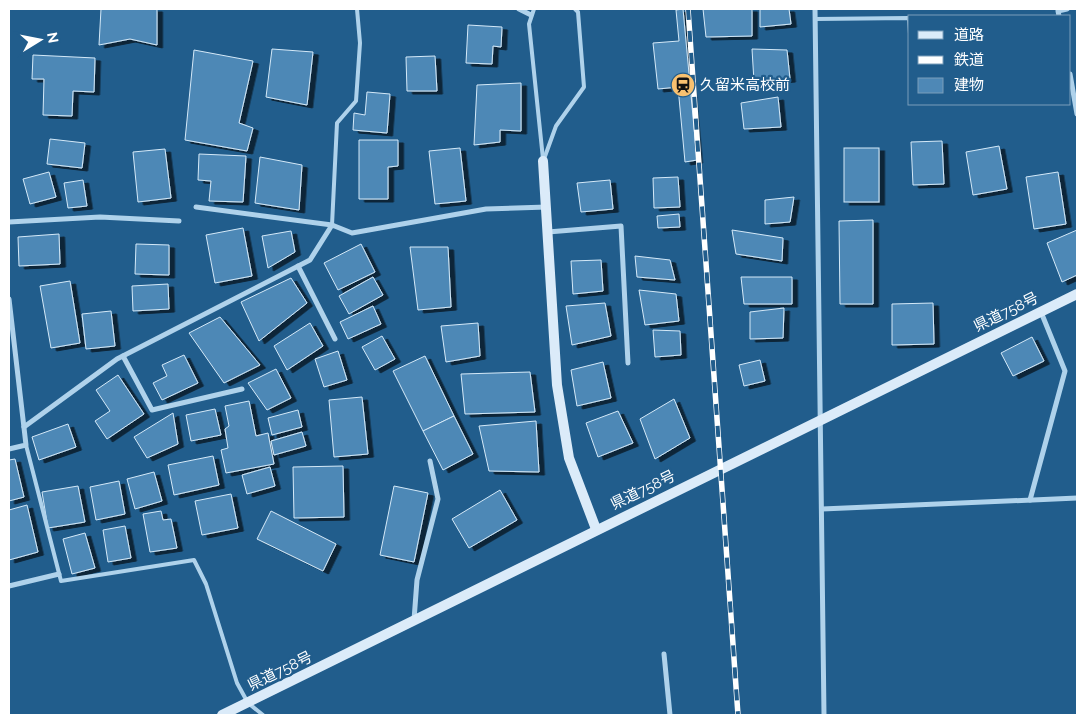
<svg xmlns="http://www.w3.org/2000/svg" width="1086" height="724" viewBox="0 0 1086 724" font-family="Raleway,'Noto Sans JP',sans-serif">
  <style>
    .building { fill: #4e88b6; stroke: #d4e9f8; filter: url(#shadow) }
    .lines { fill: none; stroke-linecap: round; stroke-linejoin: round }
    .lane { stroke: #afd2eb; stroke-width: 4 }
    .street { stroke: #afd2eb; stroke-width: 5 }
    .secondary { stroke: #dbebf9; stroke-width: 10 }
    .rail-casing { stroke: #fff; stroke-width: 5.5 }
    .rail { stroke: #215d8c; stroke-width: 4; stroke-dasharray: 11; stroke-linecap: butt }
    .labels { text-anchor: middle; stroke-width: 4.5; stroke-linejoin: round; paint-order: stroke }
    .poi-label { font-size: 15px; fill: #fff; stroke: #215d8c; text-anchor: start }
    .street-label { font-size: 15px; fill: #fff; stroke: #215d8c }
  </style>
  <defs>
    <filter id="shadow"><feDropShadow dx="5.5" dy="3" stdDeviation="0" flood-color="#0009"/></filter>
  </defs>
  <rect width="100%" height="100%" fill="#215d8c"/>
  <g class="building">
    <polygon points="101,9 157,9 157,45 130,39 99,45"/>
    <polygon points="683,9 697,160 685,162 678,87 658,89 653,43 679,41 676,10"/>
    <polygon points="703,9 752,9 752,36 706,37"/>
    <polygon points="760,9 789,9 791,24 760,27"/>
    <polygon points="468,25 502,27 501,47 493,46 492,64 466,63"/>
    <polygon points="272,49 313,52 307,105 266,97"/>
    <polygon points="752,49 787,50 790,79 754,82"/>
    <polygon points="194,50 253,61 239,123 253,128 247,151 185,140"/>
    <polygon points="33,55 95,58 94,92 73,91 72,116 43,115 44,79 32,79"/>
    <polygon points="435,56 437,91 407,91 406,57"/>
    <polygon points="521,83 521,131 500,130 500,142 474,145 477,85"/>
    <polygon points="367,92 390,94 387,133 353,130 354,113 365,115"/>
    <polygon points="778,97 781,127 744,129 741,103"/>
    <polygon points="50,139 85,143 82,168 47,164"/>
    <polygon points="359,140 398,140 398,166 388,167 388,199 359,199"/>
    <polygon points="942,141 944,184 913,185 911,142"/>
    <polygon points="999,146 1007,189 973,195 966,152"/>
    <polygon points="460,148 466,201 435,204 429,151"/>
    <rect x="844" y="148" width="35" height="54"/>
    <polygon points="165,149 171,198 138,202 133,152"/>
    <polygon points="199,154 246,156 243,202 209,201 211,181 198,180"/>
    <polygon points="260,157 302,165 299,210 255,203"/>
    <polygon points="49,172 56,197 30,204 23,179"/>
    <polygon points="1058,172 1066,224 1034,229 1026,177"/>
    <polygon points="678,177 680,207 654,208 653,178"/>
    <polygon points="83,180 87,206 68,208 64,183"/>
    <polygon points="610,180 613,209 581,212 577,183"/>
    <polygon points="794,197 790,222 765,224 765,200"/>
    <polygon points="679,214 680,227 658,228 657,216"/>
    <polygon points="873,220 873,304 840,304 839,221"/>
    <polygon points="243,228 252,276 215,283 206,235"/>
    <polygon points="732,230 783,238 782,261 736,254"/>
    <polygon points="1077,230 1077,275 1062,282 1047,243"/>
    <polygon points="291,231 295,252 268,268 262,236"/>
    <polygon points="59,234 60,264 19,266 18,237"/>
    <polygon points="136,244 169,245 169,275 135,274"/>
    <polygon points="361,244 375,272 338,290 324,263"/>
    <polygon points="410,247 448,247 451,307 418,310"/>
    <polygon points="635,256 670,260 675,280 637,277"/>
    <polygon points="601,260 603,291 573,294 571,261"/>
    <polygon points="373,277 383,295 349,314 339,296"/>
    <polygon points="741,277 792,277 792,304 744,304"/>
    <polygon points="291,278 307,303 259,341 241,302"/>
    <polygon points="70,281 80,343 51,348 40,286"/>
    <polygon points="168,284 169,309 133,311 132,286"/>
    <polygon points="639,290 676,294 679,321 645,325"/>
    <polygon points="605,303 611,336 572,345 566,306"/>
    <polygon points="933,303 934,344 892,345 892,304"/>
    <polygon points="373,306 381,324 348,339 340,322"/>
    <polygon points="784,308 783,338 750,339 750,312"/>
    <polygon points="111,311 115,346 86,349 82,314"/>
    <polygon points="220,317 260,365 224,383 189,333"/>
    <polygon points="310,323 323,346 287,370 274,346"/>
    <polygon points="478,323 480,356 446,362 441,326"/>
    <polygon points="653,330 680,331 681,355 655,357"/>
    <polygon points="382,336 395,359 375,370 362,347"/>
    <polygon points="1032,337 1044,361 1013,376 1001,353"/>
    <polygon points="338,351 347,380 324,387 315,359"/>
    <polygon points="184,355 198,383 162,400 153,383 167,376 162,365"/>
    <polygon points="425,356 454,416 423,431 393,371"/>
    <polygon points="760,360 765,381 744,386 739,365"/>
    <polygon points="603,362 611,398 577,406 571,370"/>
    <polygon points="276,369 291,398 267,410 248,383"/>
    <polygon points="530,372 535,412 465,414 461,374"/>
    <polygon points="118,375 144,414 107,439 95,421 110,411 96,390"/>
    <polygon points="362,397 368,454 334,457 329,400"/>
    <polygon points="674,399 690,438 655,459 640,419"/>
    <polygon points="249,401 256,436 268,433 274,464 226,473 221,450 228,448 225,429 229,426 225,406"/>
    <polygon points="215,409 221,435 191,441 186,415"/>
    <polygon points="298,410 302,427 272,435 268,418"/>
    <polygon points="618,411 633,443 598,457 586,423"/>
    <polygon points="173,413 178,444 147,458 134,437"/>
    <polygon points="454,416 473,454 443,470 423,431"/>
    <polygon points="536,421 539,472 489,471 479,426"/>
    <polygon points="68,424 76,447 39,460 32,437"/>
    <polygon points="302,432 306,446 274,455 271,441"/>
    <polygon points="213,456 219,485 174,495 168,465"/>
    <polygon points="15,459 24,497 9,501 9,460"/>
    <polygon points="343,466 344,517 294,518 293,467"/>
    <polygon points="270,467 275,486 247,494 242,475"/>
    <polygon points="154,472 162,501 135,509 127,479"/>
    <polygon points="119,481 125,514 96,520 90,487"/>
    <polygon points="78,486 85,522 48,528 42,492"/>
    <polygon points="394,486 428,493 414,562 380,555"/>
    <polygon points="500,490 517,520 469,548 452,519"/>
    <polygon points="231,494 238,528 202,535 195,501"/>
    <polygon points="27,505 38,552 9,560 9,510"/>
    <polygon points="161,511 163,520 171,519 177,548 150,552 143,514"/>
    <polygon points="271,511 336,544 323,571 257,539"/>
    <polygon points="125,526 131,558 108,562 103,530"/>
    <polygon points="85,533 95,568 72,574 63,539"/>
  </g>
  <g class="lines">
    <g class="lane">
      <polyline points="534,9 529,24 543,159"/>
      <polyline points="815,19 909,18 910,34"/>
      <polyline points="544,159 556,126 584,87 578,12 575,9"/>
      <polyline points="332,225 337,123 356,101 360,43 357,9"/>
      <polyline points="26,445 61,581 194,560 206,584 237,683 248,703 263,715"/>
    </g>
    <g class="street">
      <polyline points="519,9 531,15"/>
      <polyline points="815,9 824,715"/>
      <polyline points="1059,16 1058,11 1067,9"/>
      <polyline points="1070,74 1077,114"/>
      <polyline points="196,207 332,225"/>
      <polyline points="9,222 100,217 179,221"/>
      <polyline points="548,232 621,226 628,363"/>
      <polyline points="298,266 335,339"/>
      <polyline points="9,299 26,445 9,449"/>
      <polyline points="123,356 152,410 242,389"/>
      <polyline points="24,427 117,359 310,260 332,225 352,233 486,209 547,207"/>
      <polyline points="1030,500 1065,371 1041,312"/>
      <polyline points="822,509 1077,498"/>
      <polyline points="9,586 59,574"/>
      <polyline points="414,620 417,580 438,499 430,461"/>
      <polyline points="664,654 670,715"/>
    </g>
    <g class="secondary">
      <polyline points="543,161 557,385 569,458 596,529"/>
      <polyline points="222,715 1077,294"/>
    </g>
    <g class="rail-casing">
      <polyline id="rail" points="688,9 738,715"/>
    </g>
    <use href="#rail" class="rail"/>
  </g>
  <defs>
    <g id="station-disc" transform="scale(1.25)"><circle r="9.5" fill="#f8c170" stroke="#215d8c"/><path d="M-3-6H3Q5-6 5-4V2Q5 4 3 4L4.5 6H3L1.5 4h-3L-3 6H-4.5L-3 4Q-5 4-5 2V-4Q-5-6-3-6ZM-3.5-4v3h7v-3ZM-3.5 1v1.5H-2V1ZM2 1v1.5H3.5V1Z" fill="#111"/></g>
  </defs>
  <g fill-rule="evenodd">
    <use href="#station-disc" x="683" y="85"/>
  </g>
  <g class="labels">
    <g class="poi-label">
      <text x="700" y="90">久留米高校前</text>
    </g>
    <g class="street-label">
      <text transform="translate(1006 312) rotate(-26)" y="5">県道758号</text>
      <text transform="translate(643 490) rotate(-26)" y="5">県道758号</text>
      <text transform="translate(280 671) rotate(-26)" y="5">県道758号</text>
    </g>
  </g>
  <rect width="1086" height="724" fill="none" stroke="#ffffff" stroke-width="20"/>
  <rect x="908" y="15" width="162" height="90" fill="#215d8c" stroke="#7a9eba"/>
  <rect x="918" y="31" width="25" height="8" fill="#dbebf9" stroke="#7a9eba"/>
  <text x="954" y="40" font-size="15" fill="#ffffff">道路</text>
  <rect x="918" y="56" width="25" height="8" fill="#ffffff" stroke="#7a9eba"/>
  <text x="954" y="65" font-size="15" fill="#ffffff">鉄道</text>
  <rect x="918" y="78" width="25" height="15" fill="#4e88b6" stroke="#7a9eba"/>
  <text x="954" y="90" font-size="15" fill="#ffffff">建物</text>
  <g transform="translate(40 40) rotate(80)" stroke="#215d8c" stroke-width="4" paint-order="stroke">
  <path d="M0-4L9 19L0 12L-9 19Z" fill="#ffffff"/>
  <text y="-8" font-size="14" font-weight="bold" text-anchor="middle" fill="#ffffff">N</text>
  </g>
</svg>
